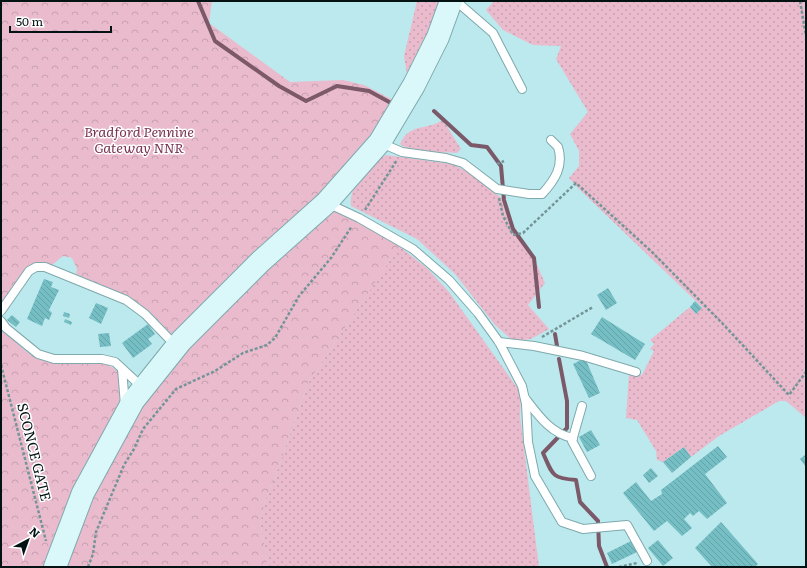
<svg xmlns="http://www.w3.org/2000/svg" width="807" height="568" viewBox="0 0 807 568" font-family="Literata,serif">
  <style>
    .grass { fill: url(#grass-dots) }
    .park { fill: url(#park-crowns) }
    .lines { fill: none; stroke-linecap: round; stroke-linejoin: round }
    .stream { stroke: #7b5969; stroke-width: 4 }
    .building { fill: url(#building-back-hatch) }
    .lane-casing { stroke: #7ea9ad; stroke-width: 10 }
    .secondary-casing { stroke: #7ea9ad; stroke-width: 24 }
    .path { stroke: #749598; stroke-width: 2.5; stroke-dasharray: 3 2; stroke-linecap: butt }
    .lane { stroke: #fff; stroke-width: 8 }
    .secondary { stroke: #daf8fa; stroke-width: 22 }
    .labels { text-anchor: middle; stroke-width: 3; stroke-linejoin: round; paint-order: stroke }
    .park-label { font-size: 14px; font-style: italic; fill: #7a3455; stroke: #fff }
    .street-label { font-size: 14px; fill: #031213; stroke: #fff }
  </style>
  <defs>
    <pattern id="grass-dots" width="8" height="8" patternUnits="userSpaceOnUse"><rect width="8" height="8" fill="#eabbcd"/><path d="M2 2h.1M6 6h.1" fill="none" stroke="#c7a0af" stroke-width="1.8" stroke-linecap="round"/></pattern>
    <pattern id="park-crowns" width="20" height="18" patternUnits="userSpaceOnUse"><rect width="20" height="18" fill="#eabbcd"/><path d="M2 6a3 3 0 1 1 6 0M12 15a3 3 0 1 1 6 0" fill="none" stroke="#c7a0af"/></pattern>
    <pattern id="building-back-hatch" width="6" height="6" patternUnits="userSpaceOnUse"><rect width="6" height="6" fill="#74bec4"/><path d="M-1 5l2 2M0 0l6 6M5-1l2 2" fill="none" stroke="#63a2a8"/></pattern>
  </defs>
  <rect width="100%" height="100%" fill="#bce9ed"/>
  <g class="grass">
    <polygon points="417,1 445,1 407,74 404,56"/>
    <polygon points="494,1 806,1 806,418 786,401 779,401 719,436 691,457 684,447 663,462 657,460 656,451 637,420 626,418 629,373 642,375 654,351 650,349 654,344 650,340 690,307 696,314 702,307 579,189 569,178 579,166 579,151 570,134 588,112 556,59 561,46 533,45 503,30 486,10"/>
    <path d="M443,120l18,29 -4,4c-16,-1 -45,1 -57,-9 10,-22 26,-13 43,-24z"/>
    <path d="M386,155l66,9 18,9 34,27 9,29 21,29 11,25 -17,22 21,24 -18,10 -18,2 -18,-16 -40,-51 -38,-35 -66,-33c-3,-20 20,-41 35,-51z"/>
    <polygon points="399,246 428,269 449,292 521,393 520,416 539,567 266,567 267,556 260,523 265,501 280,463 308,383"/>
  </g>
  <g class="park">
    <path d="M1,1h211l-3,22 81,59 53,-2 21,5 33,17 -61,80 -161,156 -24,-25 -24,-16 -51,-23 1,-5 -5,-11 -9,-2 -11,9c-3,-1 -8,-3 -12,-3 -16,-1 -32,33 -39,45z"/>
    <polygon points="335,211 402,242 308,383 280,463 265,501 260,523 267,556 266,567 61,567 80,516 165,367 323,216"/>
    <path d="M1,326c8,9 23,26 34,31 26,14 65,-6 84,16l2,34 -74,160h-46z"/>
  </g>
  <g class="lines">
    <g class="stream">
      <polyline points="198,1 215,41 279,86 306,101 337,86 369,91 391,103"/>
      <polyline points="434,111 471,145 487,147 501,166 504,200 513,229 534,258 539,307"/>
      <polyline points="555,334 557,346"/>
      <path d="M559,359l8,42v27l-24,25c10,22 8,25 33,27l4,22 18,19 1,25 8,21"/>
    </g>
  </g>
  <g class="building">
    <polygon points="44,279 53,282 51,287 59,290 49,310 52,313 49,320 45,318 42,326 27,319"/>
    <polygon points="608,288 617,303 606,310 597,295"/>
    <polygon points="695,301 702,308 696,314 690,307"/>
    <polygon points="96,303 108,308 101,324 89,318"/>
    <polygon points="64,312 70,314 69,318 63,316"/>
    <polygon points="12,315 20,322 16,327 7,320"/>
    <polygon points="602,317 645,344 635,360 591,334"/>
    <polygon points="65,319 72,322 71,325 64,322"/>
    <polygon points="148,324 155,334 148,339 152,344 133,358 122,343"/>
    <polygon points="109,333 111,346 100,347 98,334"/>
    <polygon points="585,358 600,393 589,398 573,364"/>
    <polygon points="591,430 600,445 587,452 579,437"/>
    <polygon points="718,446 727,457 705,474 727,503 707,519 699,511 693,516 690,513 684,519 692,528 682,536 667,521 654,531 623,493 636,482 651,501 662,494 661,490"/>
    <polygon points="684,447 691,457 672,473 663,462"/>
    <polygon points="806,454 806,467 800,459"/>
    <polygon points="651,468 658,476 649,483 643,475"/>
    <polygon points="721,522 758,564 755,567 712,567 695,548"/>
    <polygon points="658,540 673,558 663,566 648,548"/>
    <polygon points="631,541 637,552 612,564 607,553"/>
  </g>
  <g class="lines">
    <g class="lane-casing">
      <g id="lane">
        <polyline points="456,1 493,33 522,89"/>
        <path d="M381,143l21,9 44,6 17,5 34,26 32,5h13c13,-14 22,-28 16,-47l-7,-7"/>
        <polyline points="327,203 359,218 413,249 449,280 478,313 499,342 522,386 526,404 528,442 535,476 562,522 583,529 627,525 647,561"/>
        <polyline points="1,311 29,271 36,267 45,267 126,300 145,314 176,346"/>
        <polyline points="1,321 6,328 38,354 54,359 102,359 115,362 143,388"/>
        <polyline points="499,342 534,346 583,356 636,372"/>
        <polyline points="122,369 125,405"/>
        <path d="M525,398c13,17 26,36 48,40"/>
        <polyline points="582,406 572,441 591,476"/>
      </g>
    </g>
    <g class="secondary-casing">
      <polyline id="secondary" points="55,567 83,493 133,401 181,341 261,261 326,203 380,142 414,85 438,37 451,1"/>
    </g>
    <g class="path">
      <polyline points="800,1 806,36"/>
      <polyline points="497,164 504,161"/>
      <polyline points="499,198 503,216 513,235 523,233 576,183 652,252 722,323 789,395 806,372"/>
      <polyline points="365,210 397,160"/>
      <polyline points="542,337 593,307"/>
      <polyline points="1,365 46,541"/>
      <polyline points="88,567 93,554 96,532 124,465 134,449 143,429 176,389 215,371 243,353 267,345 275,338 299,296 331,258 352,226"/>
      <polyline points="619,567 637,563"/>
    </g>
    <use href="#lane" class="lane"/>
    <use href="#secondary" class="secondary"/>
  </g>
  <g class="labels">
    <g class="park-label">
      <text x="139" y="137">Bradford Pennine<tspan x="139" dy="16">Gateway NNR</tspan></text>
    </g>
    <g class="street-label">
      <text transform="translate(34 452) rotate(76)" y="5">SCONCE GATE</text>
    </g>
  </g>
  <rect width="807" height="568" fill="none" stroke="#031213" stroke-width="4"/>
  <g transform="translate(28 540) rotate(41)" stroke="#ffffff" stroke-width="3" paint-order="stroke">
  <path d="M0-3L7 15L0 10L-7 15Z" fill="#031213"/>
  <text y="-6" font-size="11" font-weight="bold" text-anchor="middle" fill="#031213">N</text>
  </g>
  <path d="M10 26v6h101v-6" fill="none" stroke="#031213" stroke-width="2"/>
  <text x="16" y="26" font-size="12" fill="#031213" stroke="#ffffff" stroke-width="3" paint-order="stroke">50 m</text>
</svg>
